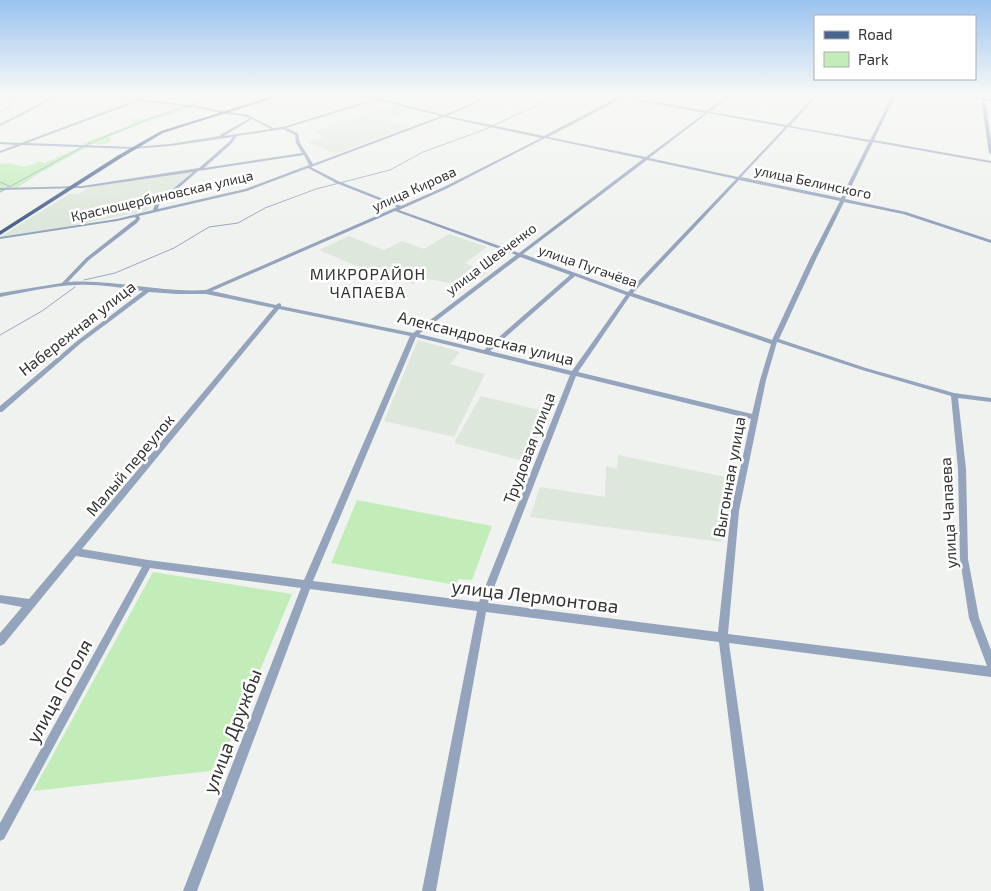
<svg xmlns="http://www.w3.org/2000/svg" width="991" height="891" viewBox="0 0 991 891" font-family="'Exo 2',sans-serif">
  <style>
    .built { fill: #dee7dc }
    .green { fill: #c2edb8 }
    .lines { fill: none; stroke-linecap: round; stroke-linejoin: round }
    .stream { stroke: #99a8c0; stroke-width: 1 }
    .minor { fill: #95a4bd; fill-rule: evenodd }
    .major { fill: #4b648f; fill-rule: evenodd }
    .labels { text-anchor: middle; stroke-width: 5; stroke-linejoin: round; paint-order: stroke }
    .far-street-label { font-size: 14px; fill: #333533; stroke: #fff }
    .far-quarter-label { font-size: 16px; letter-spacing: 1px; fill: #333533; stroke: #fff }
    .street-label { font-size: 16px; fill: #333533; stroke: #fff }
    .near-street-label { font-size: 19px; fill: #333533; stroke: #fff }
  </style>
  <rect width="100%" height="100%" fill="#eff2ee"/>
  <g class="built">
    <polygon points="392,104 416,110 387,120 408,127 335,154 308,142 324,137 313,132"/>
    <polygon points="188,172 190,174 146,211 55,229 0,237 69,194 79,194 89,187"/>
    <polygon points="449,234 487,247 465,263 487,273 467,286 422,278 413,284 378,275 319,250 349,236 384,250 402,241 424,249"/>
    <polygon points="418,340 460,352 450,364 485,374 454,437 384,421"/>
    <polygon points="481,396 548,412 527,462 454,443"/>
    <polygon points="618,455 735,479 721,542 530,517 540,487 605,497 606,466 617,469"/>
  </g>
  <g class="green">
    <polygon points="182,106 195,108 152,120 108,137 112,140 105,144 93,144 38,174 17,188 8,189 0,193 0,164 10,163 24,167 36,163 37,161 45,163 83,146 84,143 135,123 130,120 136,118 147,119"/>
    <polygon points="357,500 492,526 472,580 458,579 456,585 331,563"/>
    <polygon points="153,572 292,594 218,770 33,791"/>
  </g>
  <g class="lines">
    <g class="stream">
      <polyline points="0,112 10,107 14,100"/>
      <polyline points="0,182 9,186"/>
      <polyline points="0,192 88,144 151,118 219,96"/>
      <polyline points="84,280 115,273 174,248 209,227 238,223 265,208 316,189 390,170 423,152 486,129 557,96"/>
      <polyline points="0,335 42,311 75,287"/>
    </g>
    <g class="minor">
      <path d="M363,96h6l75,19 45,-19h4l-46,20 97,20 76,-40h6v1l81,14 20,-15h3l-20,16 77,13 27,-29h3l-27,30 80,14 22,-44h3l-21,44 117,21v2l-118,-21 -28,57 61,13 85,28v3l-88,-29 -59,-12 -28,57 -37,80 87,29 88,25 37,5v4l-33,-4 8,71 2,90 11,59 12,32v27l-262,-34 35,248h-14l-31,-249 -233,-30 -50,279h-14l55,-280 -167,-22 -113,302h-14l118,-303 -151,-20 -146,271 -4,2v-18l142,-256 -66,-11 -72,88 -4,2v-13l22,-26 -22,-4v-8l29,4 245,-291 -68,-14h-29l-28,-2 -68,51 -79,69h-2v-6l77,-65 66,-50c-22,-3 -44,-7 -66,-6 -26,1 -51,7 -77,12v-4l62,-10 24,-25 47,-37 3,-2 -1,-2 -18,4 -117,18v-2l117,-18 36,-9 2,-6 38,-32 -111,16 -82,2v-2l82,-2 117,-18 30,-26 4,-5 -63,9 -37,3 -111,-4 -22,8v-2l16,-6 -16,-1v-2l21,1 112,-42 1,2 -107,40 106,4 37,-3 50,-8v-1l30,-17c-11,-4 -23,-3 -33,-6 -72,-15 -144,-14 -217,-12v-2l83,-1 58,3 29,2 78,13 25,13 10,-1 91,-28zM623,98l82,15 -59,44 -98,-20zM377,100l64,16 -128,48 -13,-21 -2,-10 -12,-5zM708,113l77,14 -47,50 -89,-19zM444,117l97,21 -97,49 -43,19 -63,-25 -27,-14zM252,119l19,10 -47,7zM788,127l81,15 -28,56 -100,-21zM283,129l12,6 1,8 6,10 -98,15 27,-24 6,-8zM545,138l98,21 -124,94 -120,-43 47,-21zM304,155l5,10 -64,24 -87,20 1,-4 39,-34zM647,160l89,19 -108,113 -105,-38zM308,168l28,15 61,24 -191,83c-47,3 -91,-11 -138,-8l21,-22 48,-37 3,-4 -1,-3 108,-25zM739,180l101,21 -30,58 -38,81 -139,-47zM395,211l121,44 -103,78 -132,-27v-2l-2,-1 -3,2 -64,-14zM520,257l50,18 -86,75 -65,-16zM575,276l51,19 -54,76 -82,-20zM630,296l141,48 -11,36 -8,34 -174,-42zM279,309l131,27 -106,244 -156,-20 -66,-11zM416,337l154,38 -91,227 -166,-21zM777,342l85,28 89,26 7,73 2,90 9,59 18,48 -259,-32 11,-123 27,-131zM576,376l175,43 -20,92 -13,121 -230,-29z"/>
      <polygon points="983,98 985,99 991,141 991,154 989,153 981,99"/>
      <polygon points="49,99 52,100 0,126 0,124"/>
    </g>
    <g class="major">
      <polygon points="274,96 280,96 163,133 121,158 0,235 0,231 117,156 161,131"/>
      <polygon points="961,96 991,99 991,101 963,97"/>
    </g>
  </g>
  <linearGradient id="sky" x2="0" y2="1"><stop stop-color="#9ac3f0"/><stop offset="0.43" stop-color="#f8f9f7"/><stop offset="1" stop-color="#f8f9f7" stop-opacity="0"/></linearGradient>
  <rect width="991" height="221" fill="url(#sky)"/>
  <g class="labels">
    <g class="far-street-label">
      <text transform="translate(813 182) rotate(12)" y="5">улица Белинского</text>
      <text transform="translate(414 189) rotate(-24)" y="5">улица Кирова</text>
      <text transform="translate(162 196) rotate(-13)" y="5">Краснощербиновская улица</text>
      <text transform="translate(491 259) rotate(-37)" y="5">улица Шевченко</text>
      <text transform="translate(588 266) rotate(19)" y="5">улица Пугачёва</text>
    </g>
    <g class="far-quarter-label">
      <text x="368" y="280">МИКРОРАЙОН<tspan x="368" dy="18">ЧАПАЕВА</tspan></text>
    </g>
    <g class="street-label">
      <text transform="translate(77 328) rotate(-38)" y="6">Набережная улица</text>
      <text transform="translate(486 338) rotate(14)" y="6">Александровская улица</text>
      <text transform="translate(529 448) rotate(-69)" y="6">Трудовая улица</text>
      <text transform="translate(130 465) rotate(-50)" y="6">Малый переулок</text>
      <text transform="translate(729 477) rotate(-80)" y="6">Выгонная улица</text>
      <text transform="translate(948 513) rotate(-93)" y="6">улица Чапаева</text>
    </g>
    <g class="near-street-label">
      <text transform="translate(535 596) rotate(7)" y="7">улица Лермонтова</text>
      <text transform="translate(59 691) rotate(-61)" y="7">улица Гоголя</text>
      <text transform="translate(232 731) rotate(-69)" y="7">улица Дружбы</text>
    </g>
  </g>
  <rect x="814" y="15" width="162" height="65" fill="#ffffff" stroke="#adaead"/>
  <rect x="824" y="31" width="25" height="8" fill="#4b648f" stroke="#adaead"/>
  <text x="858" y="40" font-size="15" fill="#333533">Road</text>
  <rect x="824" y="52" width="25" height="15" fill="#c2edb8" stroke="#adaead"/>
  <text x="858" y="65" font-size="15" fill="#333533">Park</text>
</svg>
